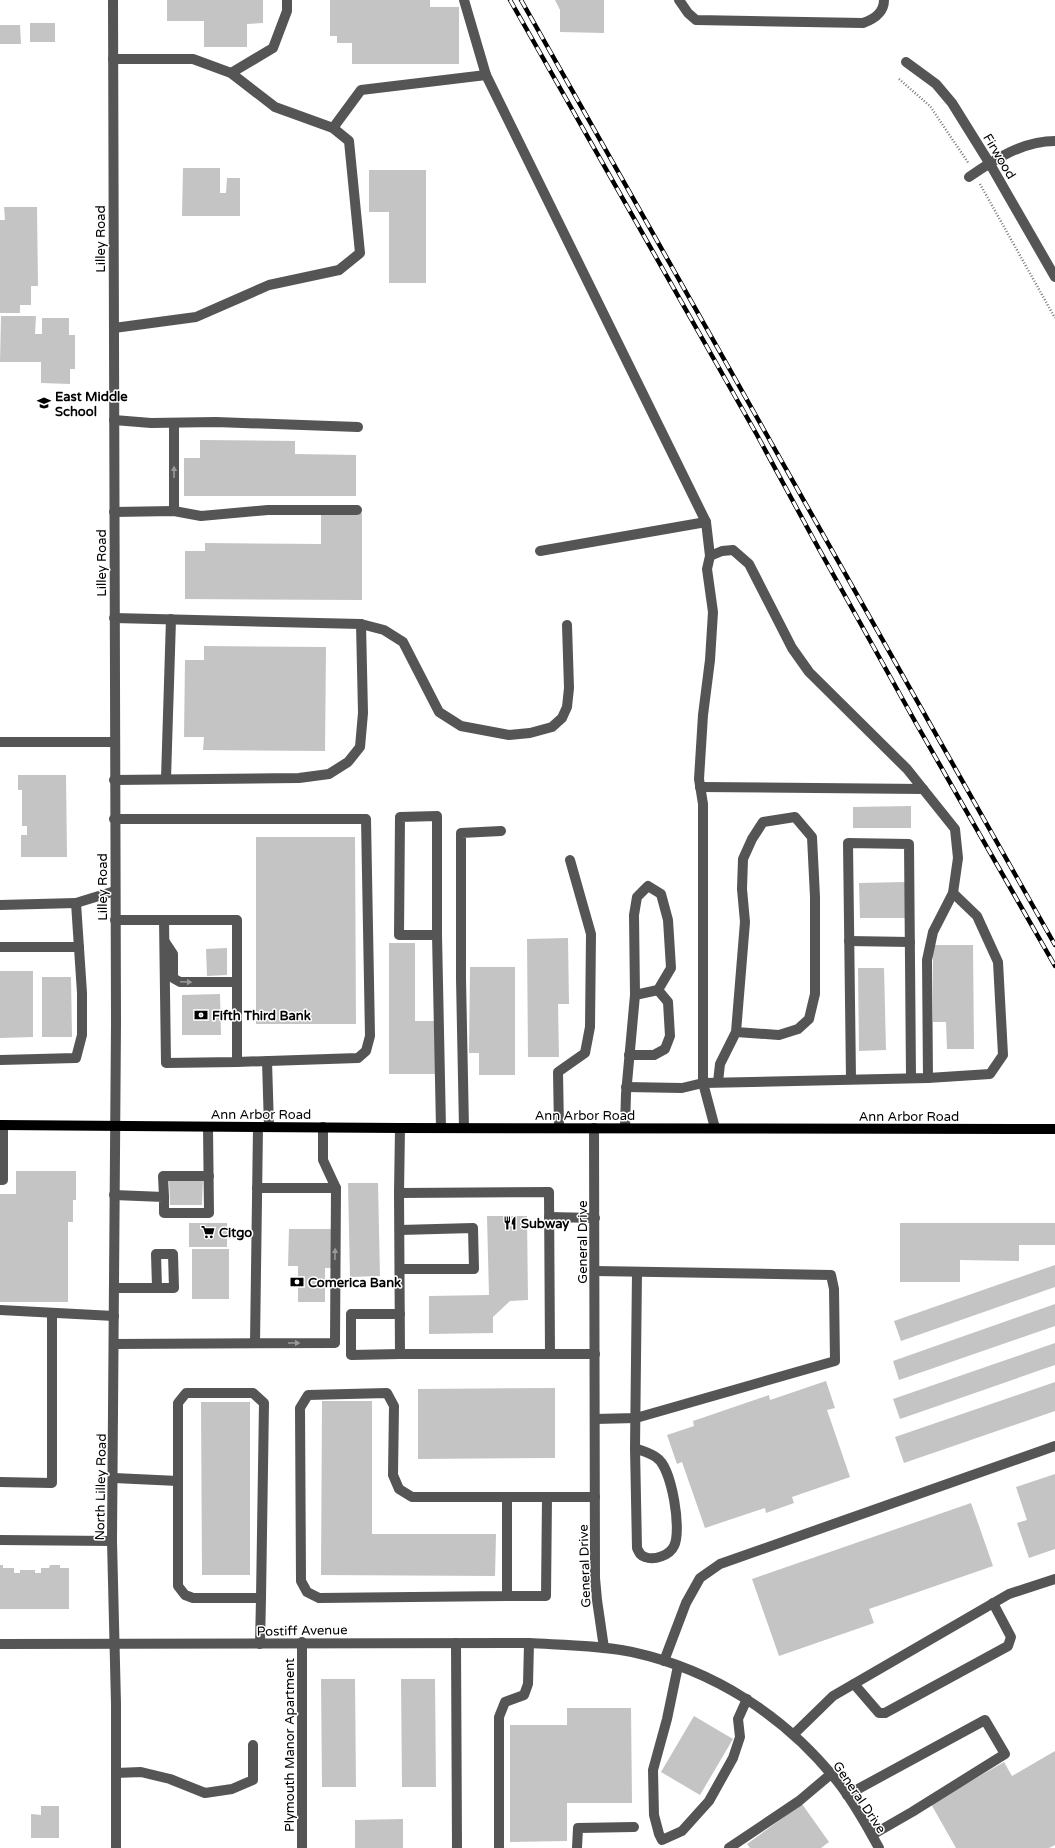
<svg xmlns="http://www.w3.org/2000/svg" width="1055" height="1848" viewBox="0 0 1055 1848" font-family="'Varela Round',sans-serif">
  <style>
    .building { fill: #c4c4c4 }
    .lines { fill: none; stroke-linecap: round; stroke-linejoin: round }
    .path { stroke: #777; stroke-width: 2.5; stroke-dasharray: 1 2; stroke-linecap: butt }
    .minor { stroke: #555; stroke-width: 10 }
    .major { stroke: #000; stroke-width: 10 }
    .rail-casing { stroke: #000; stroke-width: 4.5 }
    .rail { stroke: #fff; stroke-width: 3; stroke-dasharray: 9; stroke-linecap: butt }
    .oneway { fill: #999 }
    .labels { text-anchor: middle; stroke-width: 3; stroke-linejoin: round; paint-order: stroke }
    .street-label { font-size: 13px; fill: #000; stroke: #fff }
    .poi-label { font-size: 13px; font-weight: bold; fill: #000; stroke: #fff; text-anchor: start }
  </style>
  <rect width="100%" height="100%" fill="#fff"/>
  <g class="building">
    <polygon points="167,0 263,0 263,23 247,24 247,47 204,47 204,21 167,21"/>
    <polygon points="330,0 430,0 430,7 459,7 459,64 352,64 352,43 337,43 337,36 330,36"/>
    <polygon points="555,0 604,0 604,33 560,32 560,10"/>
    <rect x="30" y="23" width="25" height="19"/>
    <polygon points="0,25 20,25 21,44 0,44"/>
    <polygon points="183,168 220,168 220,193 226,193 227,178 240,178 240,216 182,216"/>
    <polygon points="369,170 426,170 426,283 389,283 389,212 369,212"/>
    <polygon points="4,207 37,207 38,286 31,286 31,305 20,305 20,313 0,313 0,220 5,220"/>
    <polygon points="1,316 36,316 35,334 42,334 42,318 69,318 69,335 75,335 75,369 70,369 70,384 41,383 41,362 0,362"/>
    <polygon points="200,440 295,441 295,454 356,455 356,496 184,496 184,458 200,458"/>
    <polygon points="321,513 362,513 362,600 185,599 185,551 205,551 205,543 321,544"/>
    <polygon points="204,646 326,647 325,751 203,750 204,737 184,737 185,660 204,660"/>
    <polygon points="18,775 66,775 67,857 21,857 21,835 27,835 27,826 22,826 22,790 18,790"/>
    <polygon points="911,806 911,828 853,828 853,807"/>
    <polygon points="256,837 355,837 356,1024 256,1024"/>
    <polygon points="906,882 906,918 860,918 859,883"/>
    <polygon points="568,938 569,1004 558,1004 559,1057 528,1057 527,939"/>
    <polygon points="389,943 415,943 415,1021 435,1021 435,1074 389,1074"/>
    <polygon points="933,945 973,945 974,1049 947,1049 946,1022 933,1022"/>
    <polygon points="227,948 227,975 207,976 206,949"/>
    <polygon points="470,967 515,967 515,1075 479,1075 479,1053 469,1053"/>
    <polygon points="858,968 884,968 886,1050 859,1051"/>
    <polygon points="0,971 33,971 33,1037 0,1038"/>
    <polygon points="42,977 71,977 72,1037 42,1037"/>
    <polygon points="220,994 221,1035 182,1035 182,995"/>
    <polygon points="16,1171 76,1171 76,1200 73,1200 73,1222 68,1222 68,1302 0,1302 0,1194 16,1194"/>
    <polygon points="169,1178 203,1178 202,1205 170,1205"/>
    <polygon points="348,1183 378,1183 380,1276 350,1277"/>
    <polygon points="487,1216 527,1216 528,1300 510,1301 493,1317 493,1333 429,1334 429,1296 489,1295"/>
    <rect x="189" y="1223" width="38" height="24"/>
    <polygon points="900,1223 1055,1223 1055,1245 1019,1245 1019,1261 960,1260 960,1282 900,1282"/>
    <polygon points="289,1229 332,1229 331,1268 325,1268 325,1302 298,1302 298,1266 288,1266"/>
    <rect x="192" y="1249" width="37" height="50"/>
    <polygon points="1055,1265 1055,1287 901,1341 894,1321"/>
    <polygon points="1055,1304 1055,1326 899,1380 893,1361"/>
    <polygon points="1055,1343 1055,1365 900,1419 893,1399"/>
    <polygon points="826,1381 835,1408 827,1410 850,1477 792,1497 794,1503 766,1513 765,1508 705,1528 682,1462 677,1464 667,1435 694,1426 693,1421 769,1395 770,1400"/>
    <polygon points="1055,1382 1055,1411 904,1463 895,1437"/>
    <polygon points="555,1388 555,1458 418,1459 418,1389"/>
    <polygon points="322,1401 372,1401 372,1534 496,1534 495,1576 321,1575"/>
    <polygon points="201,1402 250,1402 250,1575 202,1575"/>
    <polygon points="1055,1474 1055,1549 1029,1558 1017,1523 1027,1520 1016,1487"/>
    <polygon points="971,1503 993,1566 869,1609 874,1623 779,1656 752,1579"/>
    <polygon points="0,1565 3,1565 3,1568 14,1568 14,1573 20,1573 20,1570 35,1570 35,1573 41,1573 41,1568 49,1568 50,1565 60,1565 60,1568 69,1568 69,1609 0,1609"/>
    <polygon points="321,1679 355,1679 356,1787 322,1787"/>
    <polygon points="401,1679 435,1679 436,1787 402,1787"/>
    <polygon points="567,1708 631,1708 632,1803 567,1803 567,1841 510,1842 510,1725 567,1725"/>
    <polygon points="694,1716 733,1739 700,1795 661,1772"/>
    <polygon points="1055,1751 1055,1845 1049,1848 956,1848 931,1804 1004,1762 1012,1776"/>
    <polygon points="802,1804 829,1842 821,1848 750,1848 747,1844"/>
    <polygon points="41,1806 59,1806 59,1838 31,1838 31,1814 41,1815"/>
    <polygon points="403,1819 403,1848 355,1848 355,1820"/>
  </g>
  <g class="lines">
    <g class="path">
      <polyline points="899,79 930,106 969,164"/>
      <polyline points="980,184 1055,318"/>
    </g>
    <g class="minor">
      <polyline points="113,0 116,1023 112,1541 116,1704 116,1848"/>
      <polyline points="464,0 486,75"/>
      <path d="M679,0l9,13 8,7 167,3c11,-4 21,-10 21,-23"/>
      <polyline points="113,59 193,59 231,73 275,107 333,128 349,141 360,253 339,270 269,285 196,317 114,328"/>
      <polyline points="906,62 936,84 952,103 990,164 1055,277"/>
      <polyline points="231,73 273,48 287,11 287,0"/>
      <polyline points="333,128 361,90 486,75 706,522 540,551"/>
      <path d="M969,177c26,-18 54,-36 86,-36"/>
      <polyline points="114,420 151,423 216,422 358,427"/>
      <polyline points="174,424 174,511"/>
      <polyline points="114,512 174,511 201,516 268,510 357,510"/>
      <polyline points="706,522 710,556 707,569 713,612 710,660 703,715 699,779 703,804 703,1083 715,1128"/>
      <polyline points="710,556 722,551 733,550 749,564 792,648 809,672 907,769 955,829 958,858 953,893 933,932 927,960 928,1078"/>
      <polyline points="114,618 361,624 384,630 403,642 439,712 461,726 509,735 530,733 552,727 562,718 567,707 569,688 567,625"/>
      <polyline points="0,742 114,742"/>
      <polyline points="166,779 171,619"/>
      <polyline points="114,780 299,778 329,774 348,762 360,747 363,713 361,624"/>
      <polyline points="700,787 923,789"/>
      <polyline points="114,819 366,819 370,1036 366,1051 358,1058 237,1062"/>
      <polyline points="0,905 76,903"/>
      <polyline points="115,920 237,920 237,1062 166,1063 164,920"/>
      <polyline points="437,935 437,816 400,817 399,935 437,935 441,1128"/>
      <polyline points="849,941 910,942"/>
      <polyline points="165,942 173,954 173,978 180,982 237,982"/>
      <polyline points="0,947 79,947"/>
      <polyline points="629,1055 654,1055 665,1049 670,1036 668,1002 658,990"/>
      <polyline points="0,1060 76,1058 82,1035 82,993 76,903 115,891"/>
      <polyline points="267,1061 269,1127"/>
      <polyline points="851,1079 848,843 909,844 911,1078"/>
      <polyline points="718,1082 720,1064 736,1032 745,922 742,889 743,859 752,839 763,822 795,817 812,837 815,897 815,994 809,1019 798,1029 779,1035 736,1032"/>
      <polyline points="626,1087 682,1088 703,1083 928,1078 990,1074 1003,1055 998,962 977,916 953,893"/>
      <polyline points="400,1128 399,1193 549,1192 550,1354 595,1354"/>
      <polyline points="464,1128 461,979 461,833 501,831"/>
      <polyline points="559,1128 558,1072 585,1053 590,1027 591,934 570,860"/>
      <polyline points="594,1128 595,1578 597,1600 604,1648"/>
      <polyline points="625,1128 626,1094 635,995 634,915 637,897 648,886 661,894 668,920 671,968 658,990 635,995"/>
      <polyline points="0,1180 3,1180 3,1125"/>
      <polyline points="257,1188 336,1188"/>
      <polyline points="399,1193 400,1354 550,1354"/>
      <polyline points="114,1195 164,1197 164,1213 209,1213 208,1127"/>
      <polyline points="164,1197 163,1176 209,1176"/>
      <polyline points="549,1217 595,1218"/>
      <polyline points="400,1230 473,1228 474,1269 400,1269"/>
      <polyline points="595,1271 831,1275 834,1289 835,1361 636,1418 595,1419"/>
      <polyline points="114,1288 174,1288 173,1254 156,1254 157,1287"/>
      <polyline points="0,1310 114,1316"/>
      <polyline points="400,1314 351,1314 351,1355 400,1354"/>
      <polyline points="255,1343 258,1127"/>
      <polyline points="114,1344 335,1343 336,1188 323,1160 323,1127"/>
      <path d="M635,1448c7,3 16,5 22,10 15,10 25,73 17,88 -4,9 -20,15 -29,11 -5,-1 -6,-5 -8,-9l-2,-100 2,-176"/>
      <polyline points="114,1478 178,1481"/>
      <polyline points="0,1482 52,1483 52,1313"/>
      <polyline points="507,1497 507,1596 319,1598 307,1592 301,1581 300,1408 308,1395 387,1393 394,1406 393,1475 399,1489 412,1497 595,1497"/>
      <polyline points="0,1540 112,1541"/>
      <polyline points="507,1596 546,1596 547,1497"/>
      <polyline points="302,1642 302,1848"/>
      <polyline points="456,1643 457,1848"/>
      <path d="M0,1644l529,-1c34,2 69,2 103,9 82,18 153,64 205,129 17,21 29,44 42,67"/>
      <polyline points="260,1644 261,1598 193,1598 185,1595 178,1586 178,1403 186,1393 253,1393 264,1403 261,1598"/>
      <polyline points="664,1661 686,1603 700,1578 720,1564 1055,1446"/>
      <polyline points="678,1666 667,1719 653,1770 654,1815 659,1834 662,1840 682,1831 709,1801 733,1758 740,1737 738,1719 747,1699"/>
      <polyline points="854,1684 879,1713 885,1713 1008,1646 1011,1637 993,1603"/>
      <polyline points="794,1734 833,1696 1009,1594 1055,1579"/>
      <polyline points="116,1773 141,1772 170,1779 205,1793 232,1789 253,1780 253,1745"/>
      <polyline points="847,1795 985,1720 1005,1754 912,1812 872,1835"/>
      <polyline points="499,1848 499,1717 505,1702 524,1695 528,1684 529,1643"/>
      <polyline points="577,1848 578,1828 634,1827"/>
      <polyline points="729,1848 799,1801 831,1774"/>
    </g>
    <polyline class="major" points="0,1125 400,1128 1055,1129"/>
    <g class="rail-casing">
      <g id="rail">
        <polyline points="510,0 757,435 814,540 917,725 1055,966"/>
        <polyline points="521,0 1055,945"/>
      </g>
    </g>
    <use href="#rail" class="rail"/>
  </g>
  <defs><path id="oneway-solid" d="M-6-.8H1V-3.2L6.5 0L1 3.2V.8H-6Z"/></defs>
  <g class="oneway">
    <use href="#oneway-solid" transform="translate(174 472) rotate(-90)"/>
    <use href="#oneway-solid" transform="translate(186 982) rotate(2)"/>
    <use href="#oneway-solid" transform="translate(335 1254) rotate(-89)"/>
    <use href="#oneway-solid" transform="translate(294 1343)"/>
  </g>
  <defs>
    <g id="school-bare" transform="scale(1.08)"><path d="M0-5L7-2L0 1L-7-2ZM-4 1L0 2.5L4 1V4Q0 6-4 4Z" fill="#000" stroke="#fff" stroke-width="2.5" paint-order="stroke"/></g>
    <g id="bank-bare" transform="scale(1.08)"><path d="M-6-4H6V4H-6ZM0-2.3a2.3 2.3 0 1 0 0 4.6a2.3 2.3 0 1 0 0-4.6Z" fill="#000" stroke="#fff" stroke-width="2.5" paint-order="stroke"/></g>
    <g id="restaurant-bare" transform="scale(1.08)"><path d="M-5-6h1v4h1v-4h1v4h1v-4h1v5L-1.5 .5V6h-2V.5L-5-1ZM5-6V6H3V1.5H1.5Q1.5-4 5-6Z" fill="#000" stroke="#fff" stroke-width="2.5" paint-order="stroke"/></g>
    <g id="supermarket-bare" transform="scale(1.08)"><path d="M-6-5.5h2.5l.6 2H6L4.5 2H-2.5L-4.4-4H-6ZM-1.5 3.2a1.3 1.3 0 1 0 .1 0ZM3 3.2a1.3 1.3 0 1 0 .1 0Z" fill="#000" stroke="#fff" stroke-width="2.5" paint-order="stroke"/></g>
  </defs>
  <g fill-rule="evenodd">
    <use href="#school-bare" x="44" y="403"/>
    <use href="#bank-bare" x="201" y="1015"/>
    <use href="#restaurant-bare" x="510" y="1223"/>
    <use href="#supermarket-bare" x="208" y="1232"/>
    <use href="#bank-bare" x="297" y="1282"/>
  </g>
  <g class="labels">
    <g class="street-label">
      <text transform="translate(1000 156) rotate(59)" y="5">Firwood</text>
      <text transform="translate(100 239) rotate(-90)" y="5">Lilley Road</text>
      <text transform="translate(101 563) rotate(-90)" y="5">Lilley Road</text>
      <text transform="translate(102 887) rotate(-90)" y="5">Lilley Road</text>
      <text x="261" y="1119">Ann Arbor Road</text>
      <text x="585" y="1120">Ann Arbor Road</text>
      <text x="909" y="1121">Ann Arbor Road</text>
      <text transform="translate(582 1242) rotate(-90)" y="5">General Drive</text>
      <text transform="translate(100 1487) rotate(-89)" y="5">North Lilley Road</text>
      <text transform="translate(584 1566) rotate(-92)" y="5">General Drive</text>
      <text transform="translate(302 1630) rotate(-1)" y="5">Postiff Avenue</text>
      <text transform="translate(289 1745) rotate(-90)" y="5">Plymouth Manor Apartment</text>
      <text transform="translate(860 1797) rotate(56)" y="5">General Drive</text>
    </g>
    <g class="poi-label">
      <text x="55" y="401">East Middle<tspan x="55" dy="15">School</tspan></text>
      <text x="212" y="1020">Fifth Third Bank</text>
      <text x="521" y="1228">Subway</text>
      <text x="219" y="1237">Citgo</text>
      <text x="308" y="1287">Comerica Bank</text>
    </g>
  </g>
</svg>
